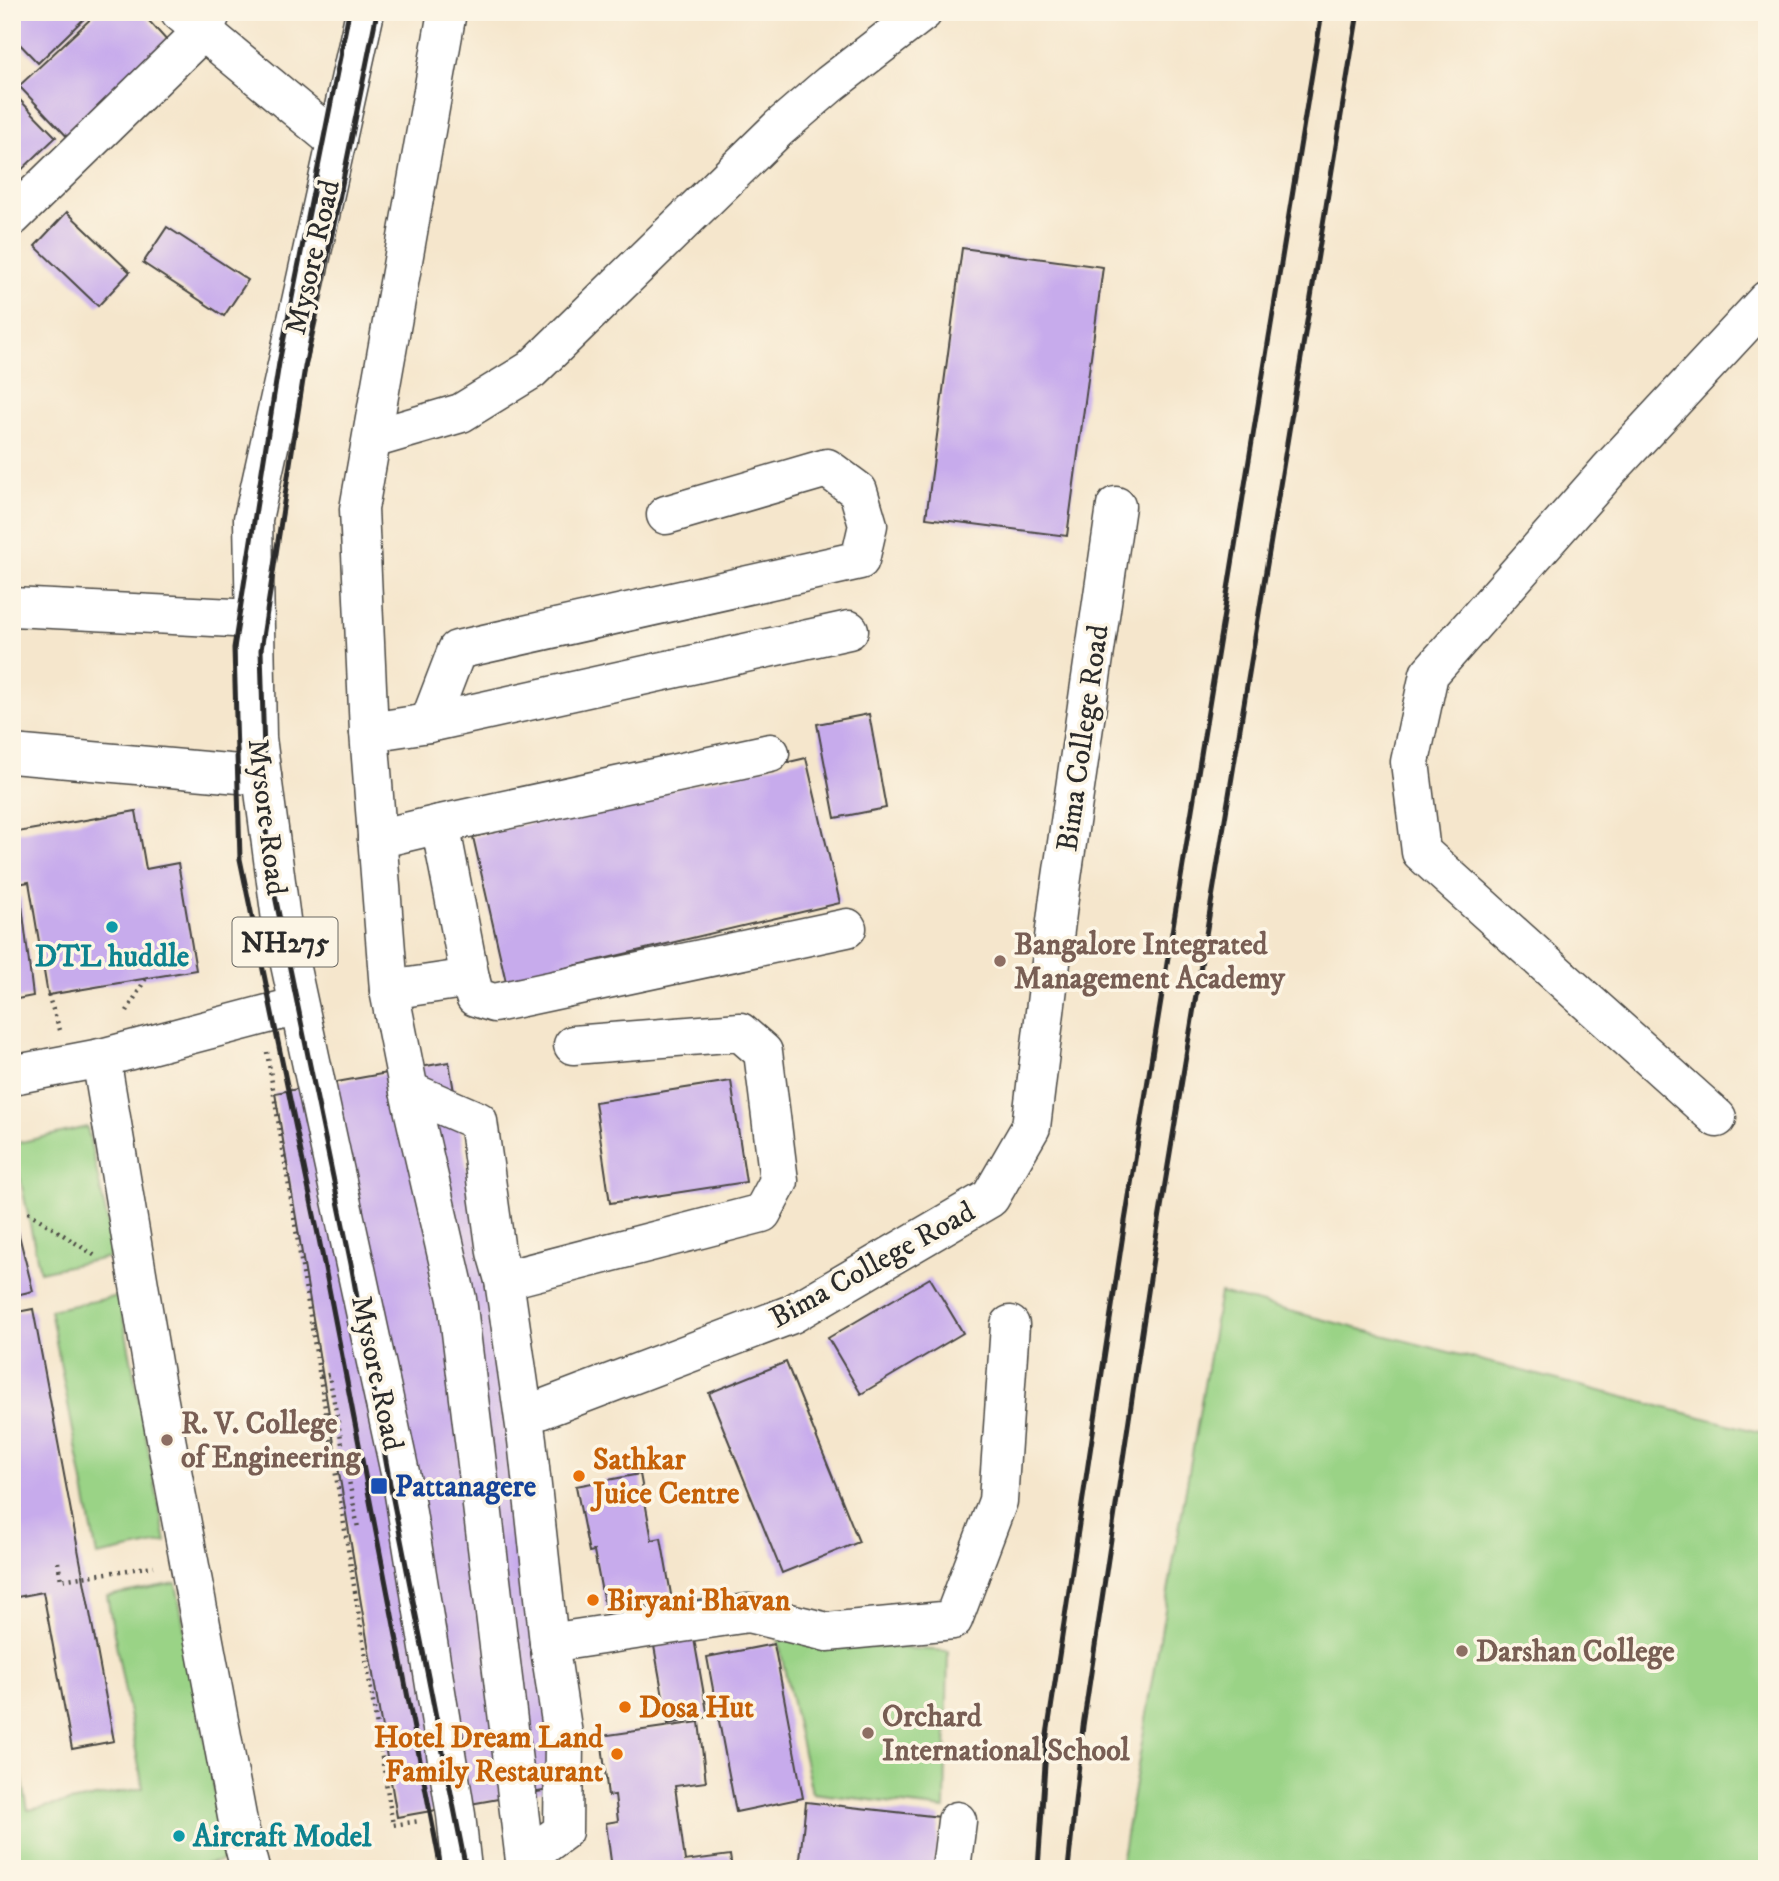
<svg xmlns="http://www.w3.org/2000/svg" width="1779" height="1881" viewBox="0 0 1779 1881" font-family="'IM FELL DW Pica',serif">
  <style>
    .green { fill: #9ad386; stroke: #627f58; stroke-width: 2 }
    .building { fill: #c7abec }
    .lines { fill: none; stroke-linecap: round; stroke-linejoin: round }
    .minor-casing { stroke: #494743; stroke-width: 41 }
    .highway-casing { stroke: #494743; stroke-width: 41 }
    .path { stroke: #494743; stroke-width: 4.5; stroke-dasharray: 2 5; stroke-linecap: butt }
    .minor { stroke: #fff; stroke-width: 38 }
    .highway { stroke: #fff; stroke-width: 38 }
    .rail { stroke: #2b2b2b; stroke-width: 5 }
    .culture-dot { fill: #0f9aa8; stroke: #fcf5e5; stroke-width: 2.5 }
    .education-dot { fill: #8d6e63; stroke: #fcf5e5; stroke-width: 2.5 }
    .food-dot { fill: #e8710a; stroke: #fcf5e5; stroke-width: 2.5 }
    .transit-dot { fill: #1a4fb4; stroke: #fcf5e5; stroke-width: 2.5 }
    .labels { text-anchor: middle; stroke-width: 7; stroke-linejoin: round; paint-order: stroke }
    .shield { fill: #fcf5e5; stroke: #6a6863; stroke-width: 2 }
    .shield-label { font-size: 28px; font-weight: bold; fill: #2b2b2b }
    .street-label { font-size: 30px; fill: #2b2b2b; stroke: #fcf5e5 }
    .education-label { font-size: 30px; font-weight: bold; fill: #785e54; stroke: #fcf5e5; text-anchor: start }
    .culture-label { font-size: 30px; font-weight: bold; fill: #0d838f; stroke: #fcf5e5 }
    .food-label { font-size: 30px; font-weight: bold; fill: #c56008; stroke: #fcf5e5; text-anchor: start }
    .transit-label { font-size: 30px; font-weight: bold; fill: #164399; stroke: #fcf5e5; text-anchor: start }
  </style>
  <rect width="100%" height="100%" fill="#fcf5e5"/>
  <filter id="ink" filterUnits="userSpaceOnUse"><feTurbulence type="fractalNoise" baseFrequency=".0143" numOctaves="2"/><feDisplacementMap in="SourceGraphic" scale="14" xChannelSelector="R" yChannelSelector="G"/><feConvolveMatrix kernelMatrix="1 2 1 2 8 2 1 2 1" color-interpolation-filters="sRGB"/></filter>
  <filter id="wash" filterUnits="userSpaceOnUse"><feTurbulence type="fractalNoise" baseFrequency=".00686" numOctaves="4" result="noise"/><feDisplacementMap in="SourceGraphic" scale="28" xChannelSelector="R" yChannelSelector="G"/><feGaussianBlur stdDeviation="1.57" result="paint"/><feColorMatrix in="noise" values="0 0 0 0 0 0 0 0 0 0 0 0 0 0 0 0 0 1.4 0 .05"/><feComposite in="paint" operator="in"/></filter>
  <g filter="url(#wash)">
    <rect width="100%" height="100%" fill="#f5e6cc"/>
    <g class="green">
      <polygon points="87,1127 115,1256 40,1272 13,1144"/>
      <polygon points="1220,1293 1767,1434 1767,1869 1120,1869"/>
      <polygon points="119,1296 166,1542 97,1556 50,1310"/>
      <polygon points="176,1583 227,1860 181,1869 12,1869 12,1724 28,1810 143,1788 107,1596"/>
      <polygon points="778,1640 948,1651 945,1809 812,1793"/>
    </g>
    <g id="blocks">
      <g class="building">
        <polygon points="12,12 91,12 38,63 12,36"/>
        <polygon points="98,12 141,12 169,43 74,144 19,86"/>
        <polygon points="12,92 56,137 12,179"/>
        <polygon points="67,212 130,272 98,306 35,246"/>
        <polygon points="167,227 248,280 224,316 143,263"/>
        <polygon points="962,248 1103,267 1067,536 926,518"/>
        <polygon points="869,714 886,808 835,818 817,724"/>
        <polygon points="806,758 840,903 506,982 473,837"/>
        <polygon points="136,811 146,869 178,863 196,970 48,995 29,882 12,885 12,833"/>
        <polygon points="21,897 33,996 12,1000 12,899"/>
        <polygon points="449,1062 571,1786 397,1817 275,1093"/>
        <polygon points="731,1081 746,1182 610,1203 595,1102"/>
        <polygon points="12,1207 33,1291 12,1296"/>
        <polygon points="930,1278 963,1333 861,1394 828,1338"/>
        <polygon points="33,1309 114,1741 72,1749 43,1592 12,1598 12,1509 20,1506 12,1465 12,1313"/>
        <polygon points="786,1362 859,1542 782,1573 709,1393"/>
        <polygon points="640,1474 652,1540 661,1538 672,1600 606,1613 594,1551 589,1552 576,1486"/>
        <polygon points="694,1639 708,1717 668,1724 654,1646"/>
        <polygon points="774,1644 803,1798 736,1812 707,1657"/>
        <polygon points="699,1722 706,1782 675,1786 685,1861 730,1855 732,1869 612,1869 606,1823 618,1821 615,1795 608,1796 601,1736"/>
        <polygon points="806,1802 940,1817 934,1869 799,1869"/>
      </g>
    </g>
  </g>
  <g filter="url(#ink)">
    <use href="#blocks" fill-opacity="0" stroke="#494743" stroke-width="2"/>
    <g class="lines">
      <g class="minor-casing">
        <g id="minor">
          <polyline points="180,12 337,142"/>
          <polyline points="12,217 203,31 212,12"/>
          <polyline points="372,439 461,413 531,370 779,128 830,84 923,12"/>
          <polyline points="12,607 254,619"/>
          <polyline points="429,723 849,630"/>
          <polyline points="369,732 429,723 457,650 860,560 868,525 858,491 827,468 666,515"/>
          <polyline points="12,754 262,776"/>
          <polyline points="377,839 440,824"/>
          <polyline points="470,978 475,997 494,1003 847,928"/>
          <polyline points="389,990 470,978 440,824 770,753"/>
          <polyline points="101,1058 154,1375 239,1827 250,1869"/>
          <polyline points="12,1075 101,1058 298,1006"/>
          <polyline points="409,1091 478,1121 496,1252 504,1280 527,1440 549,1643 564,1741 563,1831 525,1859"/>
          <polyline points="1717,1118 1421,852 1410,762 1429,674 1608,471 1767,300"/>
          <polyline points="504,1280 762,1213 779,1181 763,1052 740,1032 573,1045"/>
          <polyline points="524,1416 792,1314 990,1198 1031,1127 1058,905 1116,506"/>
          <polyline points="549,1643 748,1613 827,1632 953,1620 998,1501 1010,1325"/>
          <polyline points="951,1869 957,1821"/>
        </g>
      </g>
      <g class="highway-casing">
        <g id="highway">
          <polyline points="365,12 253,519 257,738 282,927 402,1482 456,1815 462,1869"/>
          <polyline points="447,12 359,509 369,732 389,990 409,1091 457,1299 526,1869"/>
        </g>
      </g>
      <g class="path">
        <polyline points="48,995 60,1030"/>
        <polyline points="127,1011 146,978"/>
        <polyline points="267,1052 393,1825 420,1821"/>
        <polyline points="28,1212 97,1257"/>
        <polyline points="320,1377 329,1375 358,1528"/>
        <polyline points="58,1562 61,1580 154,1566"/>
      </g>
      <use href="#minor" class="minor"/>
      <use href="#highway" class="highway"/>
      <g class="rail">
        <polyline points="349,12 279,363 234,648 240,859 325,1268 441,1869"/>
        <polyline points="377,12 305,367 261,650 267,857 351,1264 390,1484 466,1869"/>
        <polyline points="1038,1869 1047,1735 1125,1221 1322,12"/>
        <polyline points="1068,1869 1083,1726 1157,1232 1358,12"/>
      </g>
    </g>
  </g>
  <g class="culture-dot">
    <circle cx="112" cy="927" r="7"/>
    <circle cx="179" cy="1836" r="7"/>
  </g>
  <g class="education-dot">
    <circle cx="1000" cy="961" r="7"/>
    <circle cx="167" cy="1440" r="7"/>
    <circle cx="1462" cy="1651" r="7"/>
    <circle cx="868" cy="1733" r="7"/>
  </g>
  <g class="food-dot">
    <circle cx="579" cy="1476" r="7"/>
    <circle cx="593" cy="1600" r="7"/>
    <circle cx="625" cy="1707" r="7"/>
    <circle cx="617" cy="1754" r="7"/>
  </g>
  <rect class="transit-dot" x="370" y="1477" width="18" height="18" rx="3.5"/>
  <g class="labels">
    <rect class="shield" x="232.5" y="917.5" width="105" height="49" rx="5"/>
    <g class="shield-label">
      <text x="285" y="952">NH275</text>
    </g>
    <g class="street-label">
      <text transform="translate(312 257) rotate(-77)" y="10">Mysore Road</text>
      <text transform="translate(1082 738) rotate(-82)" y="10">Bima College Road</text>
      <text transform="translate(268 817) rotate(83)" y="10">Mysore Road</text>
      <text transform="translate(872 1264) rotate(-29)" y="10">Bima College Road</text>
      <text transform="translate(378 1373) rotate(78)" y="10">Mysore Road</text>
    </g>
    <g class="education-label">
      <text x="1014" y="954">Bangalore Integrated<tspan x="1014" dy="34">Management Academy</tspan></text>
      <text x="181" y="1433">R. V. College<tspan x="181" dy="34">of Engineering</tspan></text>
      <text x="1476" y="1661">Darshan College</text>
      <text x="882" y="1726">Orchard<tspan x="882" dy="34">International School</tspan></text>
    </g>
    <g class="culture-label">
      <text x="112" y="966">DTL huddle</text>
      <text x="193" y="1846" text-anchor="start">Aircraft Model</text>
    </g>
    <g class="food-label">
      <text x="593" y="1469">Sathkar<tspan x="593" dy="34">Juice Centre</tspan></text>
      <text x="607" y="1610">Biryani Bhavan</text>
      <text x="639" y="1717">Dosa Hut</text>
      <text x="603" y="1747" text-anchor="end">Hotel Dream Land<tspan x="603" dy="34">Family Restaurant</tspan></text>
    </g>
    <g class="transit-label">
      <text x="395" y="1496">Pattanagere</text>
    </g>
  </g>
  <rect width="1779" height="1881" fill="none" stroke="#fcf5e5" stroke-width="42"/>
</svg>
